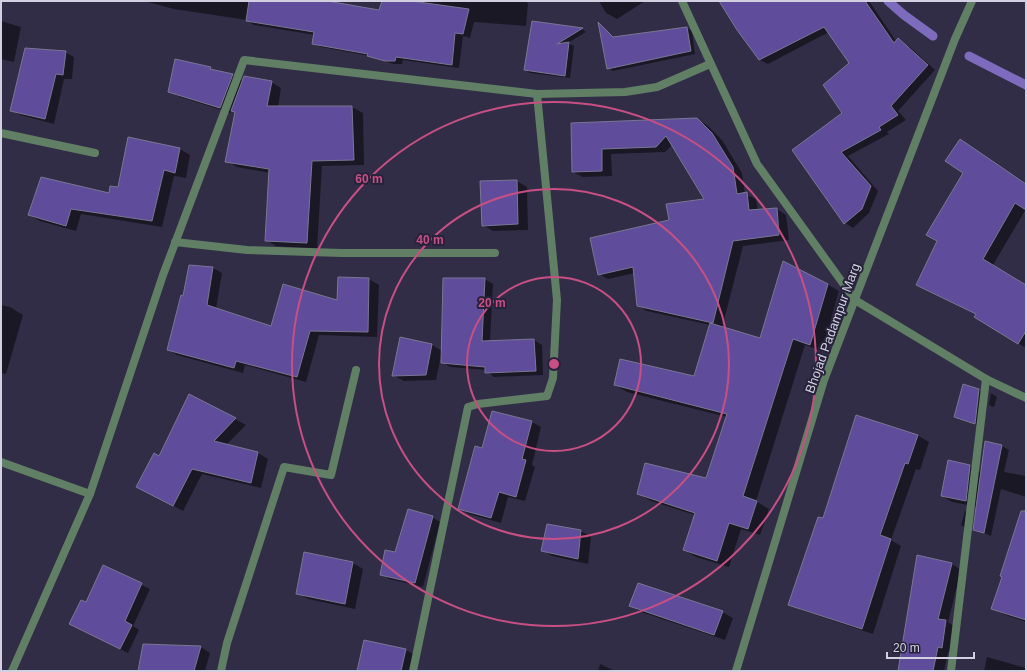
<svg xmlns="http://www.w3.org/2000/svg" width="1027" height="672" viewBox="0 0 1027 672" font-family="Arial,sans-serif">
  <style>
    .shadow { fill: #0007 }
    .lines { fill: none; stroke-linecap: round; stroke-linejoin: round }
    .stream { stroke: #7d6cbd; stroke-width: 9 }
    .building { fill: #5f4d9b; stroke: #7a7693 }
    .minor { stroke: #607f64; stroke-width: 8 }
    .tertiary { stroke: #607f64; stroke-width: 8 }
    .ring { fill: none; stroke: #c74f83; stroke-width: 2 }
    .labels { text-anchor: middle; stroke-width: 4; stroke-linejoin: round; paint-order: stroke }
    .street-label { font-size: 13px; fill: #d2d0e0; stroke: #28233c }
    .centre { fill: #c74f83; stroke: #28233c; stroke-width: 2 }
    .ring-label { font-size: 12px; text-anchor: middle; font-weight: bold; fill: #c74f83; stroke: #28233c; stroke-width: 4; stroke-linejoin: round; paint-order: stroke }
  </style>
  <rect width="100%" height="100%" fill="#322d47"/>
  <g class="shadow">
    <polygon points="144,1 280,1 380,11 383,1 524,1 528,3 526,26 474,22 470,38 463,36 459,68 403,60 402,64 393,64 370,56 321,47 313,43 315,35 254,25 247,20 174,9"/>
    <polygon points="599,1 645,1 617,19 606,13"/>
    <polygon points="729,1 869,1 898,44 903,44 911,48 935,70 898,111 906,120 887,132 889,134 848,156 878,191 869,213 853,228 845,223 793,150 844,113 850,63 829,32 768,64 760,60 744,38"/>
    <polygon points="1,21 21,27 14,62 1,59"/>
    <polygon points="532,22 582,29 586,32 568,43 574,46 570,78 530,73 525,70"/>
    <polygon points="599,24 615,38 687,28 692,31 695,54 613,71 608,68"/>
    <polygon points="65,52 74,57 72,79 64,79 54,124 20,115 12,110"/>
    <polygon points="210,68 217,72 233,75 243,81 271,82 281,88 278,107 352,107 363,113 364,165 322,166 317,249 276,246 266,240 270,173 237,167 227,161 236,112 232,110 231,113 180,97 169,91"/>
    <polygon points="697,119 707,125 722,140 742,173 745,194 756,199 758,211 777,209 786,215 789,240 743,246 722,328 760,339 827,284 839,291 822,351 805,345 756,501 769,509 760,535 741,529 729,567 696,557 684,550 695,515 651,501 639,494 707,479 727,417 627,392 615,385 695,377 710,325 647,311 637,305 635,273 608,279 599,274 670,221 706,199 672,145 665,152 611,154 612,176 583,177 573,172 572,124"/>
    <polygon points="970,147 1026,183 1026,209 993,265 1026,286 1026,348 975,317 977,314 938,241 964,172"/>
    <polygon points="180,149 190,155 186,178 174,176 162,227 81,214 76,231 40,221 29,215 110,195"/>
    <polygon points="517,181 527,187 528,230 493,231 483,225"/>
    <polygon points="190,266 213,268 222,273 216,309 272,328 338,301 339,278 369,279 379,285 377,337 319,335 306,382 245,365 243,373 177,355 168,350 184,297"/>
    <polygon points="485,279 493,284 490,342 534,340 542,345 543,375 494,377 486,370 450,367 442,362 441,356 436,380 404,381 393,375 432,345 442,351"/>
    <polygon points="1,305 10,307 23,315 6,374 1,373"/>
    <polygon points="979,390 984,393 980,426 955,417"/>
    <polygon points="991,393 997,397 994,407 989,405"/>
    <polygon points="190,395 246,425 226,445 258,453 268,459 261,488 202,474 183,511 148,492 159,457"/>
    <polygon points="532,422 541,427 532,465 535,467 525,501 508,497 501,523 469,514 459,508 483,449"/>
    <polygon points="917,435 929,442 920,470 916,469 891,540 901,546 873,634 801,610 790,604 824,520"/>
    <polygon points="1002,446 1009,450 1004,472 1026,476 1026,497 1001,489 991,536 975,529 978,507 952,502 942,496 970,466 982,473"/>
    <polygon points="965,511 970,513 966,528 961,525"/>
    <polygon points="432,517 440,522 423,587 389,579 381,574"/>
    <polygon points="581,531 591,537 588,564 552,556 542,550"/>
    <polygon points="1026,551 1026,622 1003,614 992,608 1003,577"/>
    <polygon points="305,553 353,563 363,569 355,609 308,599 297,593"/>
    <polygon points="952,564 961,570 948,622 955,627 951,652 948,652 944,671 899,671"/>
    <polygon points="103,566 150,589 133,626 139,630 128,653 78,628 87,603"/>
    <polygon points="631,606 722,612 733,618 725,640 641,612"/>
    <polygon points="144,645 201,647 210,653 205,671 139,671"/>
    <polygon points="406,650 415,655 411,671 358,671"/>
    <polygon points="987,657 1026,668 1026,671 984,671"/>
    <polygon points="600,664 615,671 598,671"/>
  </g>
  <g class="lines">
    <g class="stream">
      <polyline points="888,1 904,15 933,36"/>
      <polyline points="969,56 1026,85"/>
    </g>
  </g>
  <g class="building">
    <polygon points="249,1 327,1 379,10 382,1 411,1 469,9 463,34 455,33 452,65 396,57 395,61 385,61 367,56 368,54 312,44 314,32 246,21"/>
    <polygon points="719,1 865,1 894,43 898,38 928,65 891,106 898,115 879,127 881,130 841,152 871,186 862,209 844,224 792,150 842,113 823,85 849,63 824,27 759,60 737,30"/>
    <polygon points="532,21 583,28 557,44 569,42 565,76 524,70"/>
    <polygon points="598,22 613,37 687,27 691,51 607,69"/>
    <polygon points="25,48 66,51 63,75 56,74 45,119 10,111"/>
    <polygon points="175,59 211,67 210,69 233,74 220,108 168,92"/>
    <polygon points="244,76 272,81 267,106 352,106 354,160 312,161 307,243 265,241 269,169 225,162 235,112 231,111"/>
    <polygon points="697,118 712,133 733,167 737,194 747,192 749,210 777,208 779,235 733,241 713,323 637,306 633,267 598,275 590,238 669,220 666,204 704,199 666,136 656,147 602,149 602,171 572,172 571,123"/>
    <polygon points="128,137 180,148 175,173 164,170 152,221 71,209 66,226 28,215 41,177 109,193 110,186 118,187"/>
    <polygon points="960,139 1026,184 1026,210 1015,203 983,259 1026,285 1026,331 1018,344 974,317 976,314 916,285 937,241 926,235 963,173 945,161"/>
    <polygon points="517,180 518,224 482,226 480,181"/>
    <polygon points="783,261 828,284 810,345 793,339 743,496 757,501 748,529 729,523 717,561 683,550 695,513 637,494 645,463 706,478 727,414 614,385 620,359 694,376 710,323 760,338"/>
    <polygon points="189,265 213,267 207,305 271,326 283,284 337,300 338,277 369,278 368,332 310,331 297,377 236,361 234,368 167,350 181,295 183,296"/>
    <polygon points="443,278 485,278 482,341 534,339 536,371 485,373 485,367 441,363"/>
    <polygon points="400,337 432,344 426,375 392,376"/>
    <polygon points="963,384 979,389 975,424 954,417"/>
    <polygon points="189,394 236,418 214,441 258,452 251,483 192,469 173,506 136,487 154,453 159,456"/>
    <polygon points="492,411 532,421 522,459 526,460 516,497 499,492 491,518 458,509 475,446 482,448"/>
    <polygon points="856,415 918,435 908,464 905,463 880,535 891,539 862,629 788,605 818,517 823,518"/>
    <polygon points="985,441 1002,445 984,533 973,530"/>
    <polygon points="948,460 970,465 966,501 941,496"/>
    <polygon points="408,509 433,516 415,583 380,575 385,550 395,552"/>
    <polygon points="1021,511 1026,511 1026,620 991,609 1002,577 1000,576"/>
    <polygon points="547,524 581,530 578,559 541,551"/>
    <polygon points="304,552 353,562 345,604 296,594"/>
    <polygon points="917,555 952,563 938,619 946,620 942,648 938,647 933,671 898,671"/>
    <polygon points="103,565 142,583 125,621 132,625 120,649 69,624 81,600 86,602"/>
    <polygon points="638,583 723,611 714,635 629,606"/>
    <polygon points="364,640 406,649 401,671 357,671"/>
    <polygon points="143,644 201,646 194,671 138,671"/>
  </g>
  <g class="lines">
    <g class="minor">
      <polyline points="682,1 757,164 855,300 986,379 1026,398"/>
      <polyline points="1,133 95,153"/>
      <polyline points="175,242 247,250 342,253 495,253"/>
      <polyline points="1,462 90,494"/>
      <polyline points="12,671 90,494 163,275 244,60 537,94 625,92 657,87 710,64"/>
      <polyline points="221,671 227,643 284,467 331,475 356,370"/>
      <polyline points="413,671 468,407 478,404 547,396 553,378 557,300 537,94"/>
      <polyline points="951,671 986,379"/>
    </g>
    <polyline class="tertiary" points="736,671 824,380 955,39 972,1"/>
  </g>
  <g class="ring">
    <circle cx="554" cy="364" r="87"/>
    <circle cx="554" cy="364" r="175"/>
    <circle cx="554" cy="364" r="262"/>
  </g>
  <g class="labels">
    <g class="street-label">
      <text transform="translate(832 328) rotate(-70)" y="5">Bhojad Padampur Marg</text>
    </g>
  </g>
  <circle cx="554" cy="364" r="6" class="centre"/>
  <g class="ring-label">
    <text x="369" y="183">60 m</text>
    <text x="430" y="244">40 m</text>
    <text x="492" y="307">20 m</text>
  </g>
  <rect width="1027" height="672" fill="none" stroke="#d2d0e0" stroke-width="4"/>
  <path d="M887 652v6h87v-6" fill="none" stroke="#d2d0e0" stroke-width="2"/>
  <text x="893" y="652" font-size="12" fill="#d2d0e0" stroke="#28233c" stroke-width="3" paint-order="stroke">20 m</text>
</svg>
